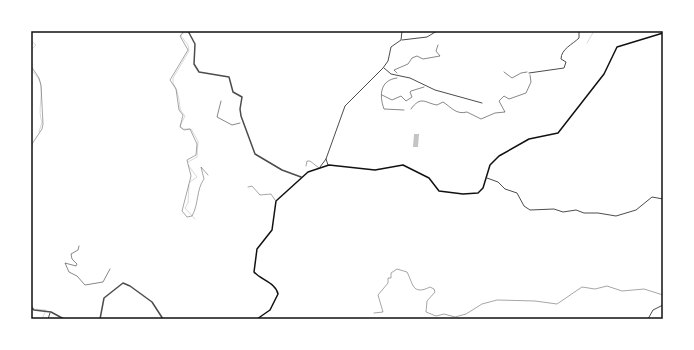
<svg xmlns="http://www.w3.org/2000/svg" width="694" height="350" viewBox="0 0 694 350" font-family="Ubuntu,sans-serif">
  <style>
    .lines { fill: none; stroke-linecap: round; stroke-linejoin: round }
    .stream { stroke: #d9d9d9; stroke-width: 1 }
    .building { fill: #c4c4c4 }
    .path { stroke: #111; stroke-width: 0.5 }
    .service { stroke: #4c4c4c; stroke-width: 0.5 }
    .minor { stroke: #4c4c4c; stroke-width: 1 }
    .tertiary { stroke: #4c4c4c; stroke-width: 1.5 }
    .secondary { stroke: #111; stroke-width: 1.5 }
    .primary { stroke: #111; stroke-width: 2 }
    .neatline { fill: none; stroke: #111; stroke-width: 1.5 }
  </style>
  <rect width="100%" height="100%" fill="#fff"/>
  <g class="lines">
    <g class="stream">
      <polyline points="31,41 36,45 31,50"/>
      <polyline points="587,43 594,31"/>
      <path d="M31,69c2,4 7,7 9,13 4,13 -3,28 2,40l-3,10"/>
      <path d="M188,162l9,-5 1,-16 -7,-12h-8l-3,-3 5,-10c-2,-3 -5,-5 -5,-8 -1,-9 -2,-17 -7,-25v-5l16,-27 -1,-6 -7,-9 2,-3 16,-2"/>
      <polyline points="188,165 197,177 190,182"/>
      <polyline points="189,185 188,203 185,208 195,219"/>
      <polyline points="31,305 34,309 46,310 42,319"/>
    </g>
  </g>
  <polygon class="building" points="414,134 419,134 418,147 413,147"/>
  <g class="lines">
    <g class="path">
      <polyline points="504,72 512,78 521,73 527,72"/>
      <polyline points="397,73 394,70 408,64 412,58 417,56 423,59 440,56 436,51 438,45"/>
      <path d="M397,78c-17,2 -18,17 -13,31l20,1"/>
      <polyline points="382,95 392,100 401,96 406,101 412,97 410,92 411,91 424,87"/>
      <polyline points="221,101 217,117 232,125 240,123"/>
      <path d="M411,109c10,-14 14,-6 26,-4l6,-3c8,5 13,13 24,10l14,7 14,-6 10,-1 -6,-11 5,-5 5,3 17,-6 5,-11 -1,-7"/>
      <polyline points="79,246 78,250 71,254 72,259 77,264 76,266 65,263 69,272 77,276 85,285 103,282 110,269"/>
    </g>
    <g class="service">
      <path d="M184,31l-4,5 8,14 -18,30 6,9 3,21 4,5 -3,12 4,3 6,-1 7,15 -1,11 -9,5 4,16 -9,35 5,6 5,-1c7,-12 4,-26 12,-37l-3,-12 7,8"/>
      <polyline points="31,47 31,57"/>
      <polyline points="31,66 39,78 41,85 43,124 42,129 32,144 31,155"/>
      <polyline points="306,166 307,161 310,161 319,168"/>
      <polyline points="31,182 31,184"/>
      <polyline points="248,187 252,186 260,195 271,194 275,200"/>
      <path d="M374,313l9,-1 -5,-17 10,-12v-5h3v-5l6,-4 10,3c6,11 5,24 23,15l4,2 1,3 -8,9 -1,11 10,4 8,-2 11,3 11,-3 16,-10 15,-4 38,1 22,3 25,-17 13,2 12,-3 15,5 22,-2 19,6"/>
    </g>
    <g class="minor">
      <polyline points="402,40 427,37 437,31"/>
      <polyline points="384,68 391,74 410,78 435,90 482,103"/>
      <path d="M529,73l35,-5 2,-6 -5,-3c0,-10 12,-15 18,-21v-7"/>
      <polyline points="326,159 328,165"/>
      <polyline points="320,167 326,159 345,106 383,68 388,61 391,47 401,40 402,31"/>
      <polyline points="487,178 498,182 505,189 517,193 524,206 530,210 554,209 563,212 576,210 584,213 598,213 616,216 636,210 652,197 663,199"/>
      <polyline points="48,319 50,313"/>
      <polyline points="648,319 653,310 663,305"/>
    </g>
    <g class="tertiary">
      <polyline points="188,31 195,44 194,64 199,72 229,77 233,92 242,97 240,109 241,116 255,154 282,170 301,177"/>
      <polyline points="31,307 34,310 51,312 64,319"/>
      <polyline points="100,319 104,298 123,283 130,286 152,302 163,319"/>
    </g>
    <path class="secondary" d="M257,319l13,-9 8,-16c-2,-11 -17,-14 -24,-22l3,-23 15,-19 4,-29 32,-29 21,-7 46,5 28,-5 26,13 10,13 24,3 15,-1 5,-5 7,-23 9,-9 30,-17 29,-6 46,-59 13,-27 46,-14"/>
    <polyline class="primary" points="31,318 32,319"/>
  </g>
  <rect width="694" height="350" fill="none" stroke="#ffffff" stroke-width="64"/>
  <rect x="32" y="32" width="630" height="286" class="neatline"/>
</svg>
